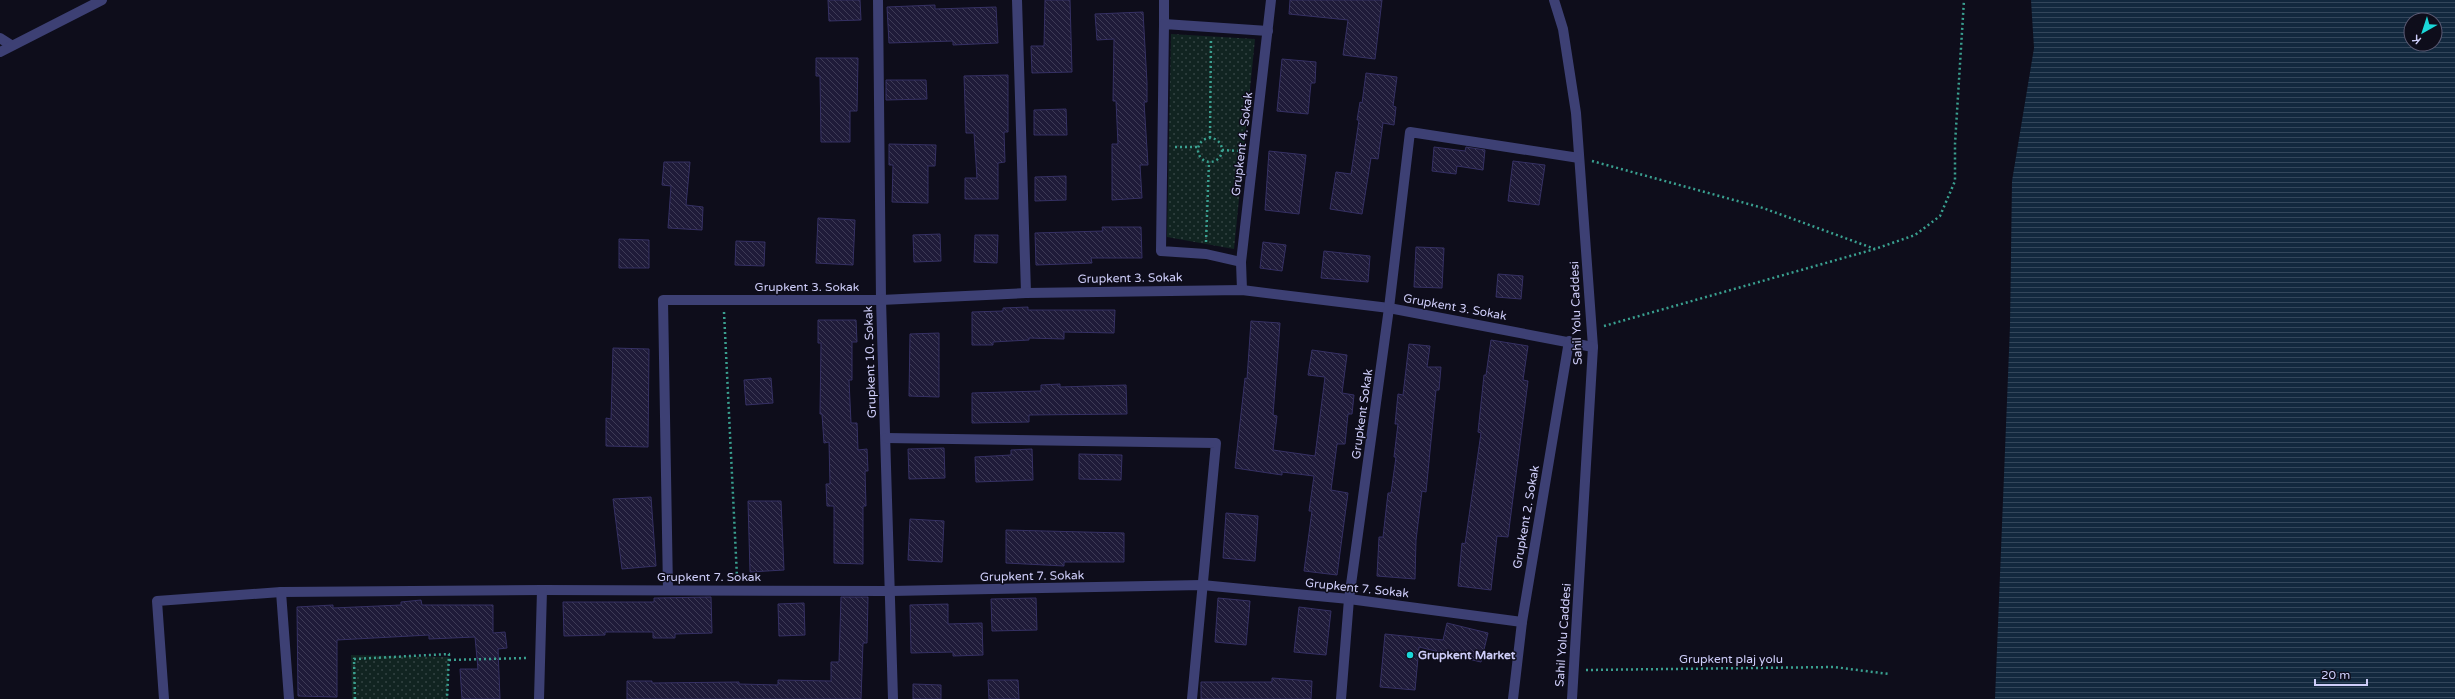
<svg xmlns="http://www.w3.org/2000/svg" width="2455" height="699" viewBox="0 0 2455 699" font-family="'Varela Round',sans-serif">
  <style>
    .park { fill: url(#park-dots) }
    .water { fill: url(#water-rules); fill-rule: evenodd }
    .building { fill: url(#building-back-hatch); stroke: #353063 }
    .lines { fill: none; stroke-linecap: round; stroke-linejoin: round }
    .path { stroke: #3aa090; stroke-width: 2.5; stroke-dasharray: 2 3; stroke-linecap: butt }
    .minor { stroke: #3d4074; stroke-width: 10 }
    .poi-dot { fill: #1ad7d8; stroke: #0e0d1b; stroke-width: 1.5 }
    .labels { text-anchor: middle; stroke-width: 3; stroke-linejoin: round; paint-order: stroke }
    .street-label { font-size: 12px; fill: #cecdf9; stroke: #0e0d1b }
    .poi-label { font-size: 12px; font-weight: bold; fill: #cecdf9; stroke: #0e0d1b; text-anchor: start }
  </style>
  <defs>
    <pattern id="park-dots" width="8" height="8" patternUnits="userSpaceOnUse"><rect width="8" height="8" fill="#112421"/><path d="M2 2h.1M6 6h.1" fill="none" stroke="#324342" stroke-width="1.8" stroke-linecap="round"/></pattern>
    <pattern id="water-rules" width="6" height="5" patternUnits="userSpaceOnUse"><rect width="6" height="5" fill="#12283e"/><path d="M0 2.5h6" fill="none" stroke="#33465b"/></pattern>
    <pattern id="building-back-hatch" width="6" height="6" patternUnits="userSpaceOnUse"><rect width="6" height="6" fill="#1f1b39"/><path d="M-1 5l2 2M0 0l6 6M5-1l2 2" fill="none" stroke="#3e3b56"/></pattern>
  </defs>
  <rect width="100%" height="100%" fill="#0e0d1b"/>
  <g class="park">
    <polygon points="1171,34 1255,39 1234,249 1167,237"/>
    <polygon points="351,655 449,657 448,699 352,699"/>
  </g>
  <path class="water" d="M2031,0h424v699h-460l15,-373 2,-145 22,-133zM2411,20h24v24h-24z"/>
  <g class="building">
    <polygon points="828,0 860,0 861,20 829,21"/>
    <polygon points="1045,0 1070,0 1072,72 1032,73 1031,46 1044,46"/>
    <polygon points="1290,0 1382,0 1375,59 1343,55 1348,20 1289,14"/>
    <polygon points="935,5 935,9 996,7 998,43 953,45 953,41 889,43 887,7"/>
    <polygon points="1143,12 1147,83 1147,102 1144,102 1148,165 1140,165 1142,198 1112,200 1112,144 1118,144 1116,101 1113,101 1114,39 1097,40 1095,14"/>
    <polygon points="816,58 858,58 857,111 850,111 850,142 821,142 820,76 816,76"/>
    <polygon points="1282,59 1316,62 1315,83 1311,83 1308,114 1277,111"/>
    <polygon points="1366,73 1397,77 1393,106 1396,107 1394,125 1383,123 1378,159 1371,158 1362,214 1330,209 1336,172 1351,174 1359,120 1357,120 1360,102 1362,103"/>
    <polygon points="1008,75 1008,132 1004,132 1005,162 998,163 998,199 965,199 965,178 977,178 974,133 966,133 964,76"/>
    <polygon points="886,80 926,80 927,99 886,100"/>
    <polygon points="1066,109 1067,135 1034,135 1034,110"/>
    <polygon points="889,144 936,145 935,166 928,166 928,203 892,202 893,165 889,165"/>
    <polygon points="1434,147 1465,151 1466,147 1485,150 1483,170 1457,166 1456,174 1432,171"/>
    <polygon points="1269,151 1306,155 1299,214 1265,210"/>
    <polygon points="1513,161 1545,165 1539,205 1508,201"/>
    <polygon points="664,162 690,162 686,205 703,207 702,230 668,228 671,186 662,185"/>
    <polygon points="1066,176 1066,200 1035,201 1035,177"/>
    <polygon points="818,218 855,220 853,265 816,263"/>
    <polygon points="1102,227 1141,227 1142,258 1091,258 1092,263 1036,265 1035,233 1103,231"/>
    <polygon points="940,234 941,261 914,262 913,235"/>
    <polygon points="975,235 998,235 997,263 974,262"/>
    <polygon points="619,239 649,240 649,268 619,268"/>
    <polygon points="736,241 765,242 764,266 735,265"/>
    <polygon points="1263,242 1286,245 1282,271 1260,268"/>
    <polygon points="1416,247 1444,248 1442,288 1414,287"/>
    <polygon points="1324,251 1370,256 1368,282 1321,278"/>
    <polygon points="1498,274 1523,276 1521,299 1496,297"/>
    <polygon points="1028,307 1028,310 1115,310 1114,333 1064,332 1064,339 1029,338 1029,340 993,342 993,345 972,345 972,312 1003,311 1003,308"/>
    <polygon points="818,320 856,320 857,342 852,342 852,380 849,380 851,423 857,423 858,450 867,449 868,471 865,471 866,506 863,506 863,564 834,563 834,506 827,506 826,484 830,484 829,442 824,443 822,414 820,414 821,343 818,343"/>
    <polygon points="1251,321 1280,323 1273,415 1277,416 1273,450 1315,456 1325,377 1308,375 1312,350 1347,355 1342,393 1354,395 1352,414 1348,414 1345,444 1337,444 1331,490 1348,493 1337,575 1304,571 1312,511 1309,511 1314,476 1282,472 1282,475 1235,468 1245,378 1247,379"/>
    <polygon points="939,333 939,397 909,396 910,334"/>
    <polygon points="1491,340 1528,346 1523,380 1528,381 1508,537 1497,536 1491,590 1458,586 1462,543 1465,544 1481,433 1478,432 1484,375 1486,375"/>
    <polygon points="1409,344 1430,346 1427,367 1441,367 1439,390 1436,390 1426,492 1422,491 1416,540 1415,579 1377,576 1379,537 1383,537 1388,493 1391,493 1396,457 1394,457 1398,424 1395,424 1398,394 1403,395"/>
    <polygon points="613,348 649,349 648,447 606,446 606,418 611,419"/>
    <polygon points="771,378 773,403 746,405 744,380"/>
    <polygon points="1060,384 1060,387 1126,385 1127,414 1029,415 1029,422 972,423 972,393 1041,391 1041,385"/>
    <polygon points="944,448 945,478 909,479 908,449"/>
    <polygon points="1032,449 1033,480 976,482 975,457 1011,455 1011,450"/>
    <polygon points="1079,454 1122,455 1121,480 1079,479"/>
    <polygon points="651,497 656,566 622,569 613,499"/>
    <polygon points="748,501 781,501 784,570 750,572"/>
    <polygon points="1226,513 1258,516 1255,561 1223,558"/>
    <polygon points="910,519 944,521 942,562 908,560"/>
    <polygon points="1006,530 1124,533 1124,562 1064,562 1064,566 1006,563"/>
    <polygon points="711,597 712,633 675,634 675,638 653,638 653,632 605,632 605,635 564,636 563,602 654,602 654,598"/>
    <polygon points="841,597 868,597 867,643 863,643 861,699 627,699 627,681 652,681 652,683 739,682 739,684 778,685 778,680 831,681 831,662 839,662"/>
    <polygon points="1036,598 1037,630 992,631 991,599"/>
    <polygon points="1218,598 1250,601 1246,645 1215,642"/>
    <polygon points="421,600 422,605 493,605 493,633 505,632 507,648 498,649 500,699 462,699 460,669 478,669 475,637 429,639 429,635 337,640 337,697 298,696 297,607 333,605 333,608 401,605 401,602"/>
    <polygon points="804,603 805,635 779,636 778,604"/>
    <polygon points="948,604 948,624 982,623 983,655 953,656 953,652 911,653 910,605"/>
    <polygon points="1299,607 1331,611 1326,655 1294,652"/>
    <polygon points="1447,623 1488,633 1481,662 1419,647 1415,690 1380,687 1385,634 1443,640"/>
    <polygon points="1272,678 1312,681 1311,699 1201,699 1201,682 1272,682"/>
    <polygon points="988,680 1018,680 1019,699 989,699"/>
    <polygon points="913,684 941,685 941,699 913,699"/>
  </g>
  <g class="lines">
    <g class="path">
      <polyline points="1210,138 1211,40"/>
      <circle cx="1210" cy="150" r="12"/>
      <polyline points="1175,147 1198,147"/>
      <polyline points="1222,150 1240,151"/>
      <polyline points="1592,161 1763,208 1875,249"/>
      <polyline points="1206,242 1209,162"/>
      <polyline points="724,312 737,577"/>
      <polyline points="1604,326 1875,249 1915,235 1940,216 1955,181 1955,144 1964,0"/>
      <polyline points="449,660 528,658"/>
      <polyline points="1586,670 1834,667 1889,674"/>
      <polyline points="355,699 354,659 449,654 447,699"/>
    </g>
    <g class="minor">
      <polyline points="878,0 881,300 893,699"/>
      <polyline points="1017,0 1026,293"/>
      <polyline points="1164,0 1164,24"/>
      <polyline points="1554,0 1563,29 1576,113 1593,347 1572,699"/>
      <polyline points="0,38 11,45"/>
      <polyline points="0,52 102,0"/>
      <polyline points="1241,262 1206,254 1161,251 1164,24 1268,31"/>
      <polyline points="1242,290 1241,262 1271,0"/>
      <polyline points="886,438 1216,443 1192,699"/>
      <polyline points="668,590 663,300 881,300 1026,293 1242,290 1389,308 1593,347"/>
      <polyline points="164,699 157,601 281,592"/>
      <polyline points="289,699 281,592 542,590 891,591 1202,585 1349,599 1522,622"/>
      <polyline points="539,699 542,590"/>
      <polyline points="1341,699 1349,599 1389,308 1410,132 1579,158"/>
      <polyline points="1513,699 1522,622 1569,341"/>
    </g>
  </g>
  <circle class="poi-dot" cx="1410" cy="655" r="4"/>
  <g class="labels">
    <g class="street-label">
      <text transform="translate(1242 144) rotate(-83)" y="4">Grupkent 4. Sokak</text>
      <text transform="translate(1130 278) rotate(-1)" y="4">Grupkent 3. Sokak</text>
      <text x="807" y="291">Grupkent 3. Sokak</text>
      <text transform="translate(1455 307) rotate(10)" y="4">Grupkent 3. Sokak</text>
      <text transform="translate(1576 313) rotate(-92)" y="4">Sahil Yolu Caddesi</text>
      <text transform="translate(870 362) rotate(-92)" y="4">Grupkent 10. Sokak</text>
      <text transform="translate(1362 414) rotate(-82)" y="4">Grupkent Sokak</text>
      <text transform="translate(1526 517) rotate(-80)" y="4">Grupkent 2. Sokak</text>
      <text transform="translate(1032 576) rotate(-1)" y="4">Grupkent 7. Sokak</text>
      <text x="709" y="581">Grupkent 7. Sokak</text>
      <text transform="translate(1357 588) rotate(6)" y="4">Grupkent 7. Sokak</text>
      <text transform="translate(1563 635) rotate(-86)" y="4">Sahil Yolu Caddesi</text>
      <text x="1731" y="663">Grupkent plaj yolu</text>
    </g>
    <g class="poi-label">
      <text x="1418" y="659">Grupkent Market</text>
    </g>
  </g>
  <g transform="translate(2423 32) rotate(219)"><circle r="19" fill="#0e0d1b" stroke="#5b5a74"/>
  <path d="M0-3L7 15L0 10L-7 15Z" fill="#1ad7d8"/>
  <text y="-6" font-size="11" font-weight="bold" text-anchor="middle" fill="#cecdf9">K</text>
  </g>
  <path d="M2315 679v6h52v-6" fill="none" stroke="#cecdf9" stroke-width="2"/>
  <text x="2321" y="679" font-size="12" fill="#cecdf9" stroke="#0e0d1b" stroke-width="3" paint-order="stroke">20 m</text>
</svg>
